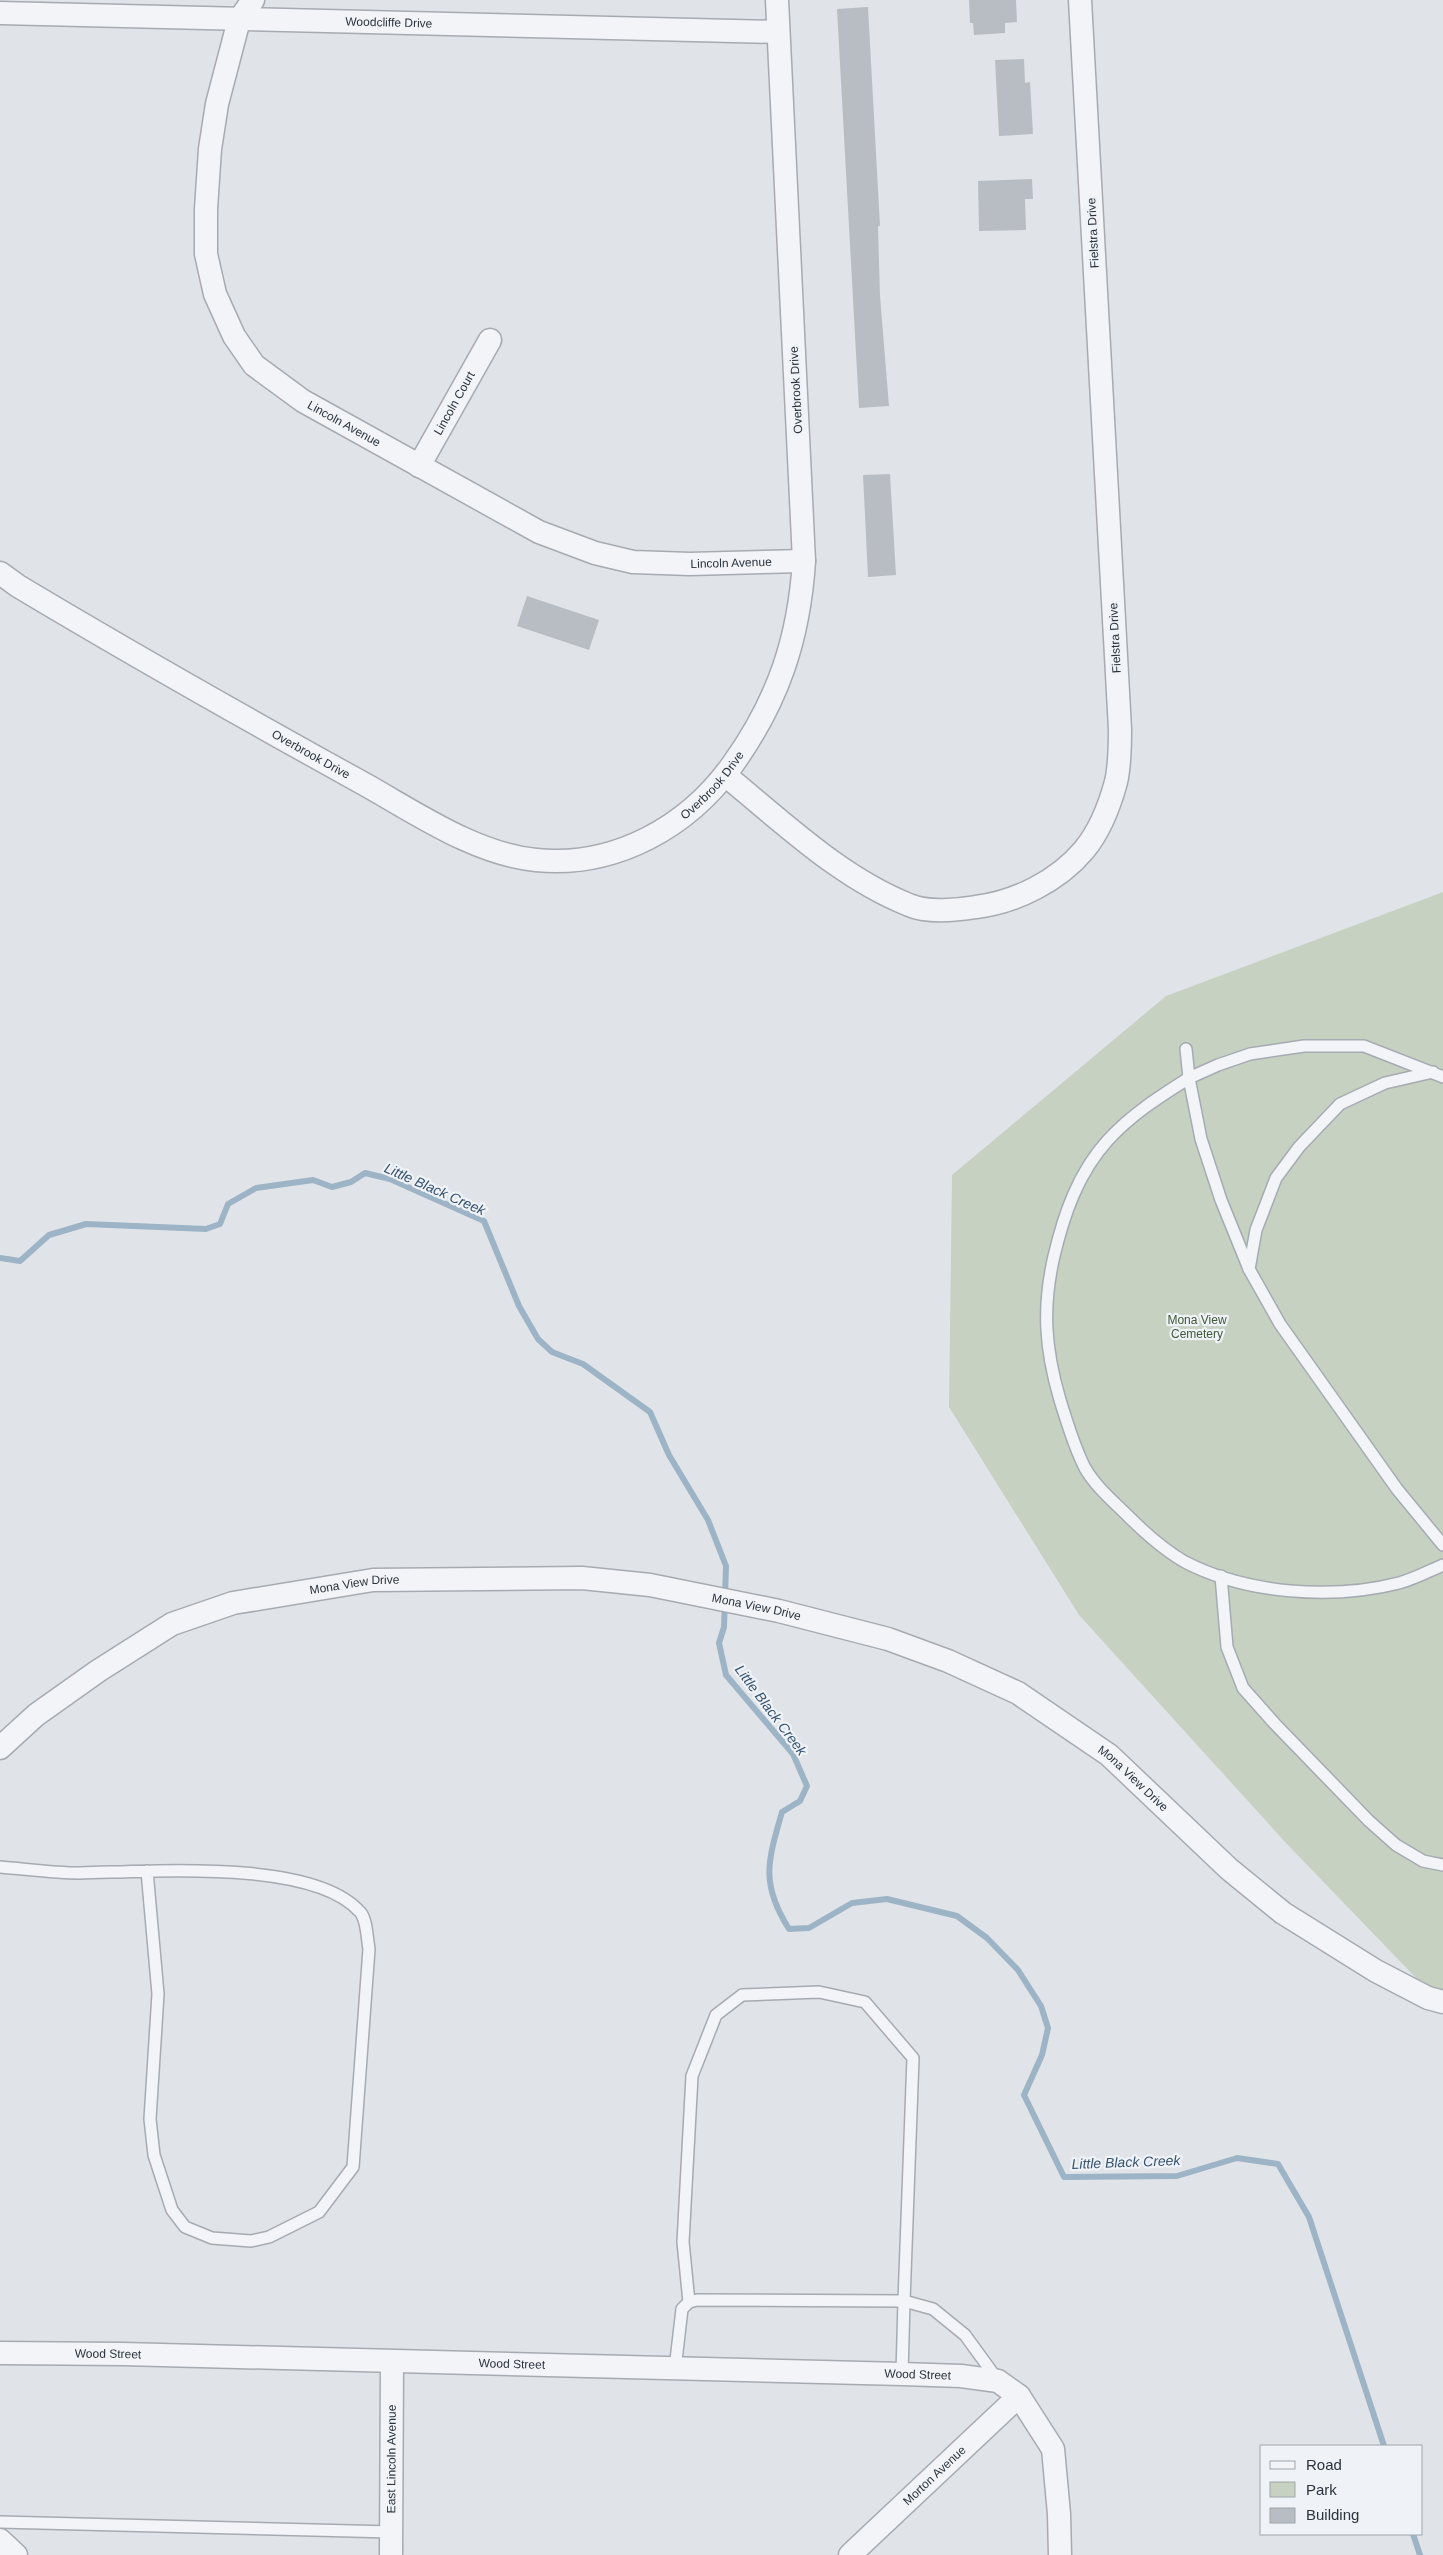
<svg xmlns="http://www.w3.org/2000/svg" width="1443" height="2555" viewBox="0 0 1443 2555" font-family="Arial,sans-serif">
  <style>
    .green { fill: #c7d1c2 }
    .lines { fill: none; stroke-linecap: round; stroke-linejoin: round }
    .stream { stroke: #9db4c6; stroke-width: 6 }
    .building { fill: #b8bdc4 }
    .service-casing { stroke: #a6abb2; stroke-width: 14 }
    .minor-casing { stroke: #a6abb2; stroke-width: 25 }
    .service { stroke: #f2f4f7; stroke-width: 11 }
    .minor { stroke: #f2f4f7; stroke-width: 22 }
    .labels { text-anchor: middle; stroke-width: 4.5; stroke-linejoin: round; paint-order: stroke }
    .street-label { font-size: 12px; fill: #2a333e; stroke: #eff2f6 }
    .park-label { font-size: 12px; fill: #405938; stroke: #eff2f6 }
    .water-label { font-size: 14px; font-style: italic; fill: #36546f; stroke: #eff2f6 }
  </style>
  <rect width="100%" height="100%" fill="#e0e4e8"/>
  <polygon class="green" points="1443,892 1443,2006 1286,1843 1079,1615 949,1407 952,1175 1166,996"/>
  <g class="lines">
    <g class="stream">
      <path d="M0,1258l20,3 29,-26 37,-11 120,5 14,-5 8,-20 28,-16 57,-8 19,7 19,-5 14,-9 25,6 94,42 35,85 19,33 14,13 31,12 67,48 19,43 39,65 18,46 -2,61 -5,16 7,32 67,79 14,32 -7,15 -18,11c-14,49 -22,71 7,117l20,-1 43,-25 35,-4 70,17 30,22 31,32 23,36 7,22 -6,27 -18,40 40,82 113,-1 60,-18 41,6 31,53 75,229"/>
      <polyline points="1413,2534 1420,2555"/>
    </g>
  </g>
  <g class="building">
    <polygon points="969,0 1016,0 1017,22 1005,23 1005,33 974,35 973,23 970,23"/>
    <polygon points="868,7 880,226 878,226 880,296 889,406 859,408 837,9"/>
    <polygon points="1024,59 1025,83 1030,82 1033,134 999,136 995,60"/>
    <polygon points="1032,179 1033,199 1025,199 1026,230 979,231 978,181"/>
    <polygon points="890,474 896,575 868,577 863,475"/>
    <polygon points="527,596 599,620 589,650 517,626"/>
  </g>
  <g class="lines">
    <g class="service-casing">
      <g id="service">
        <polyline points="1186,1049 1189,1078 1218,1065 1250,1054 1304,1046 1364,1046 1443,1077"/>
        <polyline points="1249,1269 1256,1230 1276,1178 1299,1147 1340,1104 1385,1083 1433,1072"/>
        <path d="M1443,1545l-46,-56 -117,-165 -31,-55 -28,-69 -20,-61 -12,-61c-30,19 -57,36 -81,62 -30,33 -44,74 -54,116 -12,52 -9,93 6,144 7,22 14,47 25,68 10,18 29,34 43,48 17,17 36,34 57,46 62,32 147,38 214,21 15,-4 30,-12 44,-18"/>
        <polyline points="1221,1576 1227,1647 1243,1688 1275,1724 1369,1821 1396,1845 1423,1861 1443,1865"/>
        <path d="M0,1867c26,2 53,6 80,6 67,-1 233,-15 280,39 7,7 7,27 9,37l-16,218 -34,45 -50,25 -18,4 -39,-3 -27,-11 -13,-17 -18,-55 -4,-36 8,-125 -11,-123"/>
        <polyline points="689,2302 683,2242 692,2076 716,2015 742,1995 819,1992 865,2002 913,2058 904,2301 933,2309 965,2335 997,2379"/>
        <polyline points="675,2369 682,2309 689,2302 697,2300 904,2301 902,2374"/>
        <polyline points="0,2522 391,2532"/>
      </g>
    </g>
    <g class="minor-casing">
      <g id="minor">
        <path id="s1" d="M253,0l-14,20 -22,84 -7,45 -4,60v45l9,40 19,42 20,29 49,36 236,131 56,21 38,9 57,2 114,-3"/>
        <path id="s2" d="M0,13l778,19"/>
        <path id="s3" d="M419,466l71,-126"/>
        <path id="s4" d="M0,573l18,13c112,67 225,131 339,194 55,30 116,74 179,80 79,8 152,-33 197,-96 45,-63 66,-125 71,-203l-27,-561"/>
        <path d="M725,775c58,47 114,102 184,130 18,8 49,5 67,2 40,-5 82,-26 108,-57 15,-18 26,-46 32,-68 4,-17 4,-36 4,-53l-40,-729"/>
        <path id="s5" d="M0,1748l36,-33 62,-44 74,-47 61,-21 140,-23 209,-2 68,7 129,26 109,28 60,22 70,32 91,62 120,114 54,44 93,58 52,27 15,4"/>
        <path id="s6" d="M0,2353l123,1 779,20 59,2 37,5 21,15 34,53 6,65 1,41"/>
        <polyline points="0,2540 16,2555"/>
        <path id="s7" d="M391,2555l1,-193"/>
        <path id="s8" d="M850,2555l169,-159"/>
      </g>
    </g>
    <use href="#service" class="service"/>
    <use href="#minor" class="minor"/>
  </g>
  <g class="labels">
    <g class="street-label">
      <text dy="4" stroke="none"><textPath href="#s2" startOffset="389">Woodcliffe Drive</textPath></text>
      <text transform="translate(1093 233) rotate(-93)" y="4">Fielstra Drive</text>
      <text transform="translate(796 390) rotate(-93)" y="4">Overbrook Drive</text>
      <text dy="4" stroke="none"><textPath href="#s3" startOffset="72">Lincoln Court</textPath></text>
      <text dy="4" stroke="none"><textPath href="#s1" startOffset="492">Lincoln Avenue</textPath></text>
      <text dy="4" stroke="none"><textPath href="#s1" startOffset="912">Lincoln Avenue</textPath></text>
      <text transform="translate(1115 638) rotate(-93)" y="4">Fielstra Drive</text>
      <text dy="4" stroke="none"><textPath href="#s4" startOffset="360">Overbrook Drive</textPath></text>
      <text dy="4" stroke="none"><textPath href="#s4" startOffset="810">Overbrook Drive</textPath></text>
      <text dy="4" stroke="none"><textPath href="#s5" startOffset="400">Mona View Drive</textPath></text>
      <text dy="4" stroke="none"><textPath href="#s5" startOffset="805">Mona View Drive</textPath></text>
      <text dy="4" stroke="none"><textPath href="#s5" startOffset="1225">Mona View Drive</textPath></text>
      <text dy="4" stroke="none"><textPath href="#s6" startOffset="108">Wood Street</textPath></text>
      <text dy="4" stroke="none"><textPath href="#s6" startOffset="512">Wood Street</textPath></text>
      <text dy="4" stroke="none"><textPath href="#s6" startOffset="918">Wood Street</textPath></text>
      <text dy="4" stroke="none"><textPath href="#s7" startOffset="96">East Lincoln Avenue</textPath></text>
      <text dy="4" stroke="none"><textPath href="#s8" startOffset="116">Morton Avenue</textPath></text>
    </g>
    <g class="park-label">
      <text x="1197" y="1324">Mona View<tspan x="1197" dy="14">Cemetery</tspan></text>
    </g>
    <g class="water-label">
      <text transform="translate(435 1189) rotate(24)" y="5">Little Black Creek</text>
      <text transform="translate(771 1710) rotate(53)" y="5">Little Black Creek</text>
      <text transform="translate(1126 2162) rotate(-2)" y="5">Little Black Creek</text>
    </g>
  </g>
  <rect x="1260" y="2445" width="162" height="90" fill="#eff2f6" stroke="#a0a6ac"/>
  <rect x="1270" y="2461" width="25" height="8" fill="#f2f4f7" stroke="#a0a6ac"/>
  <text x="1306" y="2470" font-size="15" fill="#2a333e">Road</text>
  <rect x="1270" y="2482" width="25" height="15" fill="#c7d1c2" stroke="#a0a6ac"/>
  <text x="1306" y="2495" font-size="15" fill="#2a333e">Park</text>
  <rect x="1270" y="2508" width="25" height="15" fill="#b8bdc4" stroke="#a0a6ac"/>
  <text x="1306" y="2520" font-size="15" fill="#2a333e">Building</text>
</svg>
